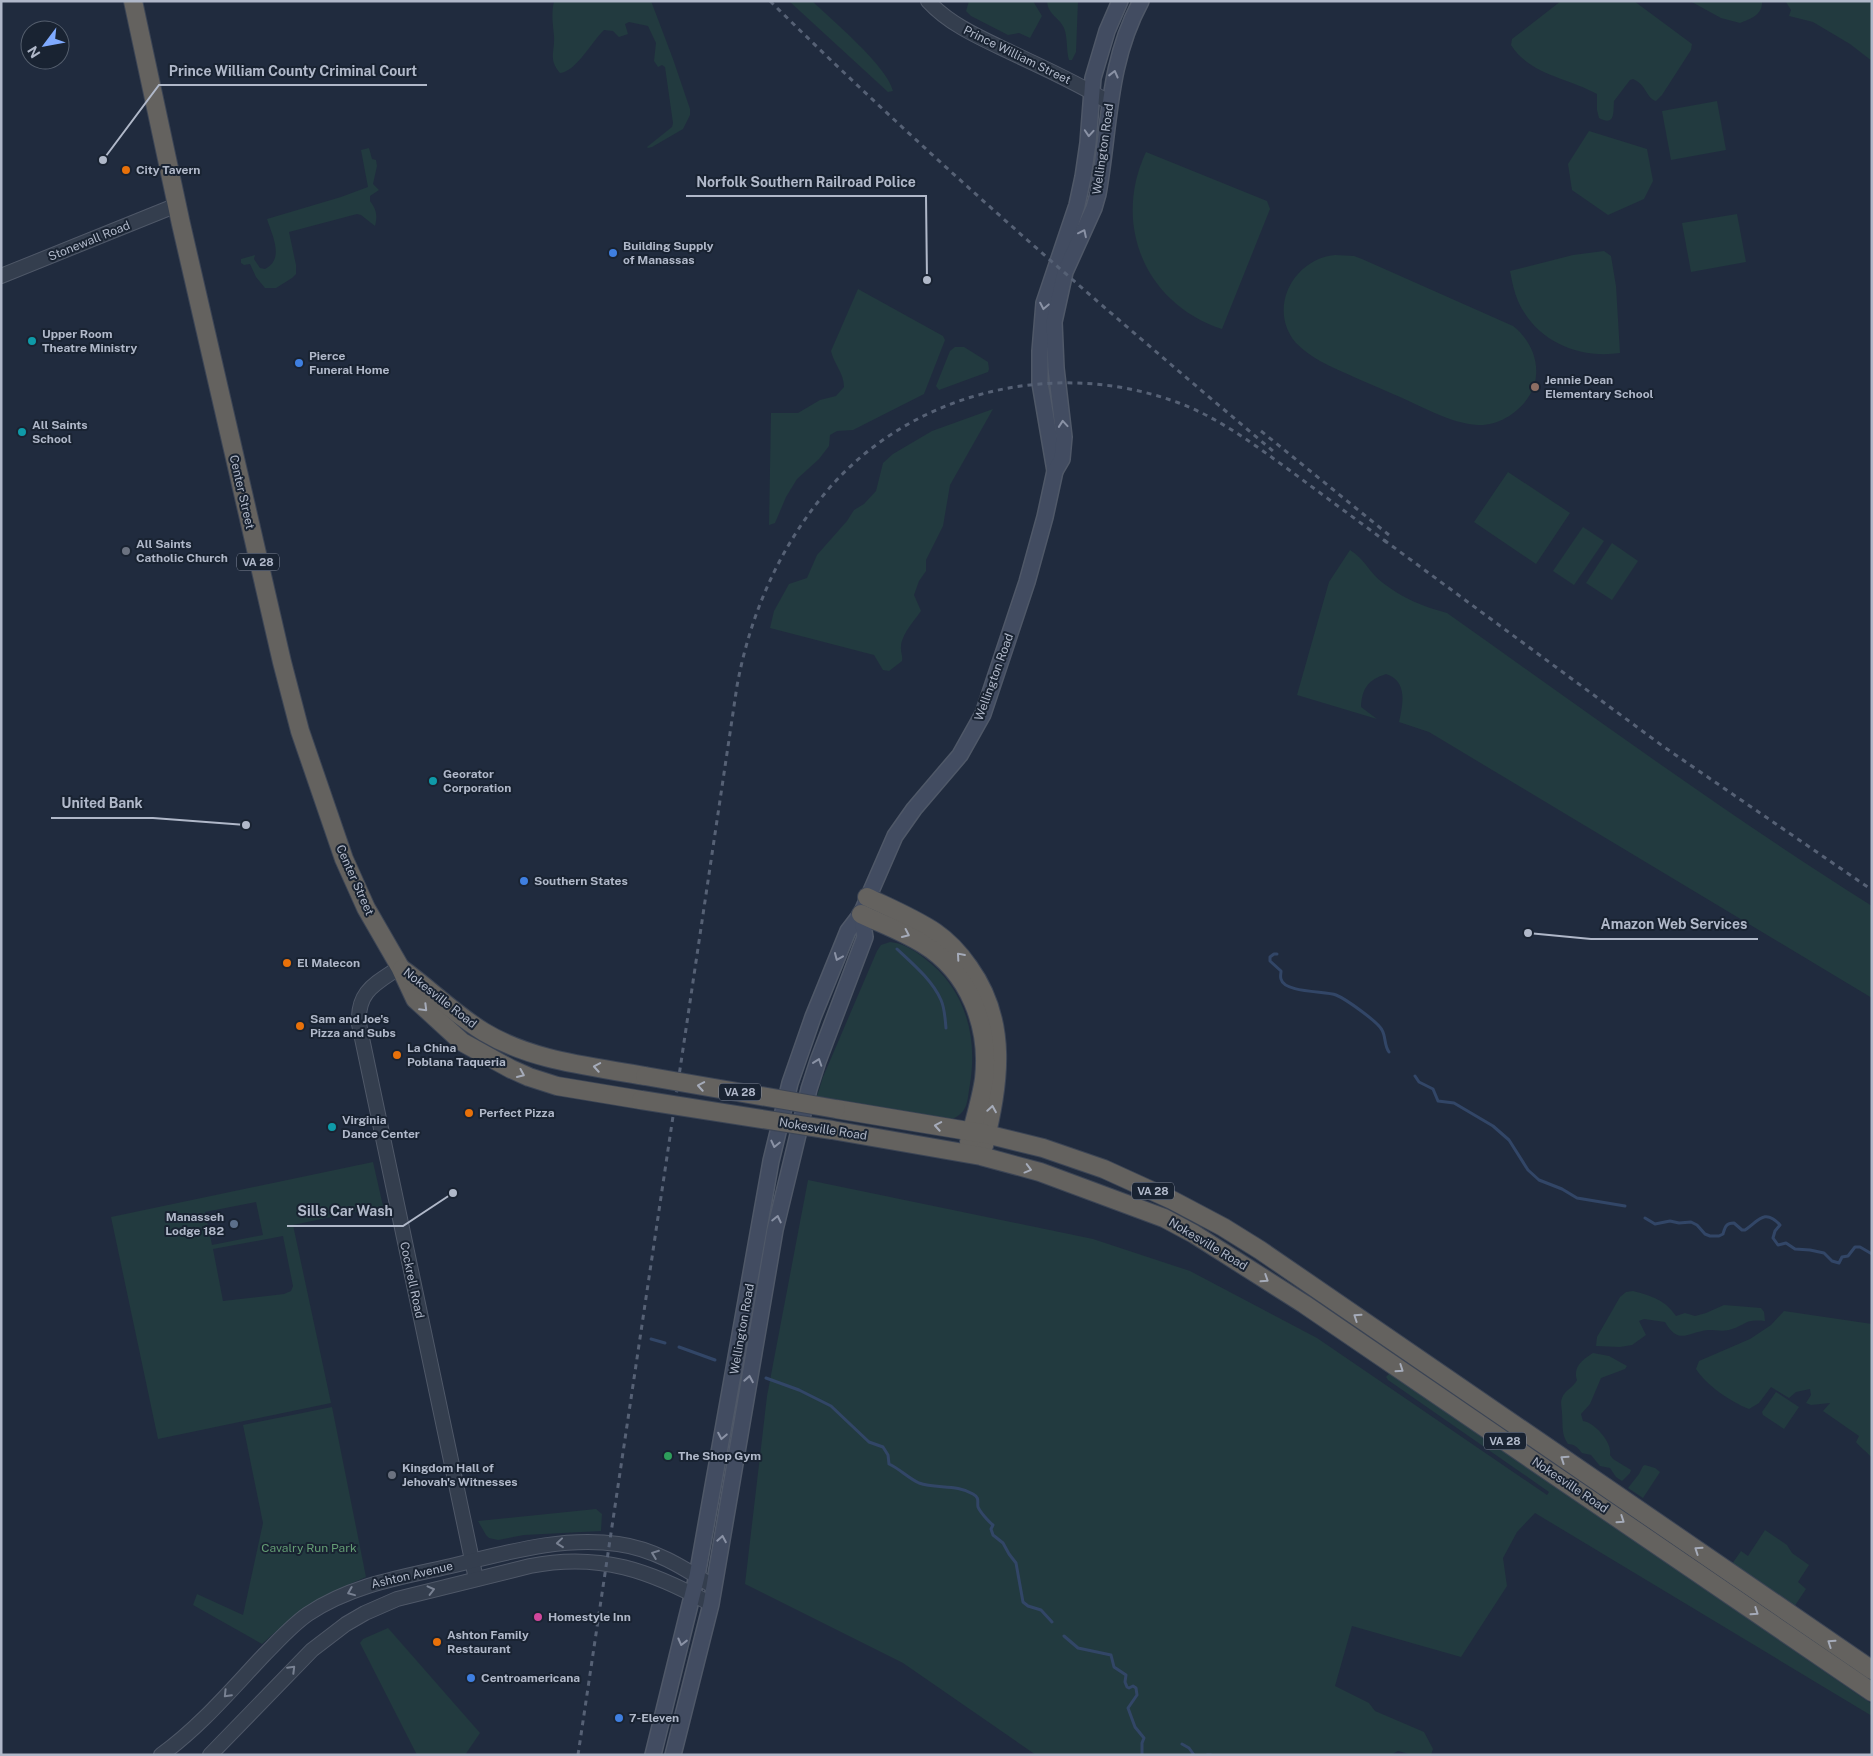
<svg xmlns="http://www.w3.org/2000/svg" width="1873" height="1756" viewBox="0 0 1873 1756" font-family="'Public Sans',sans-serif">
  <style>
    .green { fill: #223a3f; fill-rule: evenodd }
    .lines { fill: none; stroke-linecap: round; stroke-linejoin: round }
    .stream { stroke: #324667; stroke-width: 3 }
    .tertiary-casing { stroke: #4f5868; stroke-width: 16 }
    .secondary-casing { stroke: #4f5868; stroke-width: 18 }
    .trunk-casing { stroke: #3c4555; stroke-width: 20 }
    .tertiary { stroke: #343e4e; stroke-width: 14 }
    .secondary { stroke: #424c61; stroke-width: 15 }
    .trunk { stroke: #64625f; stroke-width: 18 }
    .rail { stroke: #566175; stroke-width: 3; stroke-dasharray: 5 5; stroke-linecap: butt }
    .trunk-bridge-casing { stroke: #3c4555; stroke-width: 20; stroke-linecap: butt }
    .trunk-bridge { stroke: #64625f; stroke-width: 18 }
    .oneway { stroke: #8a92a5 }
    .oneway2 { stroke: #a5abb9 }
    .oneway3 { stroke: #788192 }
    .food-dot { fill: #e8710a; stroke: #192332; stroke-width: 2 }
    .shop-dot { fill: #3f7fe0; stroke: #192332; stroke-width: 2 }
    .culture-dot { fill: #0f9aa8; stroke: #192332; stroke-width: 2 }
    .education-dot { fill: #8d6e63; stroke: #192332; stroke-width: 2 }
    .worship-dot { fill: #6b7280; stroke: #192332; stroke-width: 2 }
    .service-dot { fill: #5c6f8a; stroke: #192332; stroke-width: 2 }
    .leisure-dot { fill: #2e9e5b; stroke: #192332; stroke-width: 2 }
    .hotel-dot { fill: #d1479c; stroke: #192332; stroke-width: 2 }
    .labels { text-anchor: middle; stroke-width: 4; stroke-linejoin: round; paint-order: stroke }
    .shield { fill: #192332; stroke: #838b9c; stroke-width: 1 }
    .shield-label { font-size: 11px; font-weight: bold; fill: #b0b8c9 }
    .street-label { font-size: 12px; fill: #b0b8c9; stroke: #192332 }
    .poi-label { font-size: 12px; font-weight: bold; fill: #b0b8c9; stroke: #192332; text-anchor: start }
    .park-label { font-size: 12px; fill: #649d74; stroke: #192332 }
    .leader { fill: none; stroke: #b0b8c9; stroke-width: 2 }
    .callout-dot { fill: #b0b8c9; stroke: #192332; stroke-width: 2 }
    .callout-label { font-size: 14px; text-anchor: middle; font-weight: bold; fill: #b0b8c9; stroke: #192332; stroke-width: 4; stroke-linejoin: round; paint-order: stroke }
  </style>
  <rect width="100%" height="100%" fill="#202b3e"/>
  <g class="green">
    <path d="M554,1h97l22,58 17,50v6l-7,14 -31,18 -4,1 -1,-1 25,-20 1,-4 -8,-56 -3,-2 -4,2 -4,-6 2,-18 -8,-17 -19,-4 -4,2 3,10 -9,3 -6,-6 -9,-1c-12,11 -28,42 -44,43 -12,-14 -5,-21 -6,-37 -1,-12 -3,-22 0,-35z"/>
    <path d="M789,1h23c20,19 76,66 81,90l-5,1z"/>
    <polygon points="969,1 1033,1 1042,16 1030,38 1019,33 1008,35 971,16 966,11"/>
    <path d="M1047,1h31l-2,51 -4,8h-3c-3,-10 -1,-22 -5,-32 -5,-11 -16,-13 -17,-27z"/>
    <path d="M1561,1h73l58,43 -1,6 -29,45 -6,6c-11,-4 -9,-16 -23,-22l-3,1 -16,21c-1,10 2,26 -15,17l-2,-8v-16c-28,-16 -67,-19 -86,-49l1,-6z"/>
    <path d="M1690,1h72c1,14 -12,18 -22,22l-19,-5z"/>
    <polygon points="1787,1 1872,1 1872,61 1850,44 1813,22 1789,16 1791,10 1786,2"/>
    <polygon points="1717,101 1726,150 1671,160 1662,111"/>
    <polygon points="1589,131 1647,149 1653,181 1644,199 1608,215 1572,190 1568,164"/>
    <path d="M369,148l3,11 4,1 1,6 -4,18 6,6 -9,6v5c6,8 8,14 5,25l-14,-11 -4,-1 -68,18 7,33v9l-4,4 -16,10h-11l-9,-11 -6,-13 -6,1 -3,-2v-4l14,-4 -1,4 6,9 5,1c20,-10 7,-34 2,-50l74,-22 27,-10 -7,-37z"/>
    <path d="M1146,152l121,49 3,8 -48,120c-77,-25 -110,-105 -76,-177z"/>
    <polygon points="1737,214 1746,262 1691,272 1682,223"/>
    <path d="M1604,251l7,5 5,30 4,67c-42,6 -84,-12 -102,-52 -4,-9 -6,-20 -8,-30l63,-16z"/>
    <path d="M1335,255l19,1 8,3 151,67c18,14 28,37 21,60 -8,22 -32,40 -56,39 -27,-1 -60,-21 -85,-31 -24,-11 -50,-21 -73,-33 -9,-5 -17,-11 -24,-18 -29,-34 -3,-84 39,-88z"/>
    <path d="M858,289l85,47 2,4 -21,54 -71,36 -16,1 -7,4 -1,11 -10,13 -22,20 -11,18 -11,26 -6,2 2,-112h27l22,-13 16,-4 8,-9c0,-14 -10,-23 -13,-36z"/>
    <polygon points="955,347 964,347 988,362 989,369 988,372 939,390 936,386 950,351"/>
    <path d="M993,409l-43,76 -7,41 -17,34v11l-7,10 -5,14 7,16c-7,10 -21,25 -20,38 0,5 2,7 1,12l-13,10 -6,-1 -9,-15 -104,-27 4,-17 15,-27 18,-6 10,-23 30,-34 7,-11 10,-6 12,-13 7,-28 10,-9 39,-23z"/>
    <polygon points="1508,472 1570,513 1536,564 1474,522"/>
    <polygon points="1583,527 1604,541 1574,585 1553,571"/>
    <polygon points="1612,543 1638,561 1612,600 1586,583"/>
    <path d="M1350,550c15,9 20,24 33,33 19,15 41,24 64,30 140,99 279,201 425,293v92l-443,-266 -30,-10c4,-18 9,-41 -13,-48 -18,6 -24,14 -25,33l16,12 -80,-24 32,-113z"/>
    <path d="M890,942c13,1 24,8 34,16 41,30 54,78 46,126 -3,16 -1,28 -18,35l-135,-23 6,-19 54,-126 4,-6z"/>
    <path d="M373,1162l10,44 -90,19 38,178 -173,36 -47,-222zM256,1202l7,33 -51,10 -7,-33zM283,1236l10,50 -2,5 -7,3 -61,7 -10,-52z"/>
    <polygon points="808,1180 1093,1239 1190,1271 1317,1338 1547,1495 1549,1492 1388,1380 1386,1377 1390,1373 1872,1704 1872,1716 1535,1513 1517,1532 1503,1558 1507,1586 1461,1657 1352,1626 1335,1686 1369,1703 1375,1711 1424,1732 1433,1749 1431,1755 1413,1755 1398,1751 1391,1755 1036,1755 903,1663 745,1584 767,1396"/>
    <path d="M1633,1291c19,5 32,9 43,25l9,-3 10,3 11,-3 18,-8 37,3 3,4 1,9c-21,-2 -17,3 -33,8 -7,3 -16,1 -24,1 -20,2 -29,16 -43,-8l-21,-3 -5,2 7,14 -14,10 -12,2 -24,-1 1,-9 23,-40 6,-5z"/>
    <path d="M1784,1311l88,13v134c-5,-6 -12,-11 -16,-16l3,-6 -36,-25 7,-8 -19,2 -5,-2 5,-8 -1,-6 -14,3 -7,6 -18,-11 -12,16 -10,6c-18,-7 -43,-24 -53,-40l3,-8 51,-22 21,-14z"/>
    <path d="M1593,1353l16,3 18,10 -2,3 -24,9 -11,26 -9,10 2,7c11,1 30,22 27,34l3,4 18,11 -1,3 -8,8 -6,-4 -6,-9 -10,-2 -9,-11 -9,-2c-4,-5 -7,-9 -14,-9 -7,-10 -5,-19 -6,-31 0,-4 -2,-11 0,-15 2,-7 12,-11 15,-18 -4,-13 5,-20 16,-27z"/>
    <polygon points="1776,1392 1799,1407 1784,1429 1763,1415 1762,1412"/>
    <path d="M332,1407l34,170c-40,16 -73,38 -104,67l-69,-39 4,-11 46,21 20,-92 -20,-98z"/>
    <polygon points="1645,1465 1655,1468 1660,1472 1643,1498 1628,1488 1639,1474 1643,1466"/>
    <polygon points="596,1509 602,1514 601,1531 524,1535 498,1540 489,1538 486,1535 478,1521"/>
    <polygon points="1765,1530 1787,1545 1792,1553 1809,1565 1798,1582 1806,1589 1794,1607 1732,1564 1741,1551 1748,1556"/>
    <polygon points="388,1628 480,1733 465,1755 417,1755 360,1643 363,1639"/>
  </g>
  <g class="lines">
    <g class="stream">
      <path d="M897,949c16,15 35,31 44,51 4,9 4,19 5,28"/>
      <path d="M1277,954h-3l-4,3v4l11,10c0,3 -1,5 0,8 3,14 45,12 55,16 10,4 42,27 46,35 4,7 2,15 7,22"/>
      <polyline points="1415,1076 1419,1082 1433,1089 1438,1101 1454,1103 1493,1126 1509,1140 1528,1170 1539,1180 1562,1189 1577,1198 1625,1206"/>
      <path d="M1645,1218l10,6 15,-3 9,2 12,-1 6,3 8,9 5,2h9l4,-2c2,-7 3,-11 11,-11l8,7h3c12,-7 19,-23 35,-5l-5,6 -2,7 5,7 8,-2 9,6 15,1 14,3 8,8 7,2 3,-6 6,-1 7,-9h5l12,7"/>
      <polyline points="651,1339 665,1343"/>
      <polyline points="679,1347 715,1360"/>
      <path d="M766,1378l33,12 32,16 38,36 14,5 5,8 1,9c11,5 19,14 30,19 17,6 38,1 54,11 7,4 4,7 5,13 2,5 11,15 15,18l-2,4 2,6 10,8 6,11 7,9 7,39 5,4 13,4 11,12"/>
      <polyline points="1064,1636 1078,1648 1111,1655 1114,1667 1126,1675 1125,1682 1127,1687 1129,1688 1133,1686 1136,1688 1137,1695 1128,1708 1135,1727 1144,1738 1142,1743 1142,1755"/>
      <polyline points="1182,1744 1189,1748 1194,1755"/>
      <polyline points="1207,1755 1211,1755"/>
    </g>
    <g class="tertiary-casing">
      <g id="tertiary">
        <path d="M928,1c22,24 53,37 82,51 34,16 68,31 100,51"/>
        <polyline points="1,276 177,205"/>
        <path d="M400,967c-25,17 -43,24 -41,57l117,555"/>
        <path d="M161,1755c39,-28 70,-65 103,-100 14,-14 28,-30 44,-41 43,-29 94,-37 143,-48 55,-13 110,-30 167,-22 37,5 66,24 96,43"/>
        <path d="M210,1755l102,-105 34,-26 19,-11 32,-14 133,-33c70,-14 121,5 181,38"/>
      </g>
    </g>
    <g class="secondary-casing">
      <g id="secondary">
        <polyline points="1055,471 1040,383 1040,351 1044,303 1077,205 1083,177 1088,143 1093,78 1107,31 1120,1"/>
        <path d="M653,1755l44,-179 74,-415 19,-78 23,-66 35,-86 13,-17 34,-78 19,-27 46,-54 23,-41 44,-132 18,-65 10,-46 7,-12 2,-22 -8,-69 -2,-46 11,-50 29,-64 4,-14c12,-67 9,-130 43,-193"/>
        <polyline points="673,1755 711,1604 775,1230 809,1089 818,1061 865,937 861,914"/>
      </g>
    </g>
    <g class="trunk-casing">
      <g id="trunk">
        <polyline points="133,1 181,224 282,662 300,731 344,859 366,908 400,967 415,999 462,1042 511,1069 529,1077 557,1086 641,1100"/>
        <path d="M867,897c23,11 47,21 68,35 13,9 25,22 34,35 40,56 30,116 15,179"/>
        <path d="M861,914c21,10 43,18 62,30 46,28 67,82 61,135 -3,21 -10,42 -15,63"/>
        <path d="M402,969c28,20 52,45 82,63 48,29 106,34 161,44"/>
        <polyline points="836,1109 986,1134 1043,1148 1104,1169 1172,1200 1223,1227 1260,1250 1872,1670"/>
        <polyline points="832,1130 981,1156 1040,1172 1164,1218 1194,1234 1304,1304 1872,1692"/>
      </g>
    </g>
    <use href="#tertiary" class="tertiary"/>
    <use href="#secondary" class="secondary"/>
    <use href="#trunk" class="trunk"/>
    <g class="rail">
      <path d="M770,1c160,158 331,305 503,450"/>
      <polyline points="1261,431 1389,535"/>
      <polyline points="1384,540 1664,747 1872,890"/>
      <path d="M578,1755l159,-1069c13,-71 42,-138 89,-194 85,-101 230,-135 353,-89 42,16 77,43 113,69 32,24 65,48 97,72"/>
    </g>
    <g class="trunk-bridge-casing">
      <g id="trunk-bridge">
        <polyline points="645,1076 836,1109"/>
        <polyline points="641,1100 832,1130"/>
      </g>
    </g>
    <use href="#trunk-bridge" class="trunk-bridge"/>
  </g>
  <defs><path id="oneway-chevron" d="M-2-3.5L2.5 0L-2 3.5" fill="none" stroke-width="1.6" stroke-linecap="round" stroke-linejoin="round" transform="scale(1.25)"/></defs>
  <g class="oneway">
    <use href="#oneway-chevron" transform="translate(1114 74) rotate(-76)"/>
    <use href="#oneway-chevron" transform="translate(1089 133) rotate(94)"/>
    <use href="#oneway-chevron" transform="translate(1083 233) rotate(-64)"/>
    <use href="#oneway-chevron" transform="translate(1044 306) rotate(101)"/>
    <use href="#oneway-chevron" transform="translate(1063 424) rotate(-95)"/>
    <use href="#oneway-chevron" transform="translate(838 957) rotate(113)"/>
    <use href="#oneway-chevron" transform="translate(818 1062) rotate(-71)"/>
    <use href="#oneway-chevron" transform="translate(775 1144) rotate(103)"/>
    <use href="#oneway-chevron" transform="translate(777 1219) rotate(-77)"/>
    <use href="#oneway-chevron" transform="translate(749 1379) rotate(-80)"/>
    <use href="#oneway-chevron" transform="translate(722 1436) rotate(101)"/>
    <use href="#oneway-chevron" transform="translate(722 1539) rotate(-80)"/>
    <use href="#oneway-chevron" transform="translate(682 1642) rotate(104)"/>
  </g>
  <g class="oneway2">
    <use href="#oneway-chevron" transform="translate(906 934) rotate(25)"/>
    <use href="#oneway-chevron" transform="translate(960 956) rotate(-131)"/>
    <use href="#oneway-chevron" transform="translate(424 1008) rotate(45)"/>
    <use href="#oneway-chevron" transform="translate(597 1067) rotate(-170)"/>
    <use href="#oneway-chevron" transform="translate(521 1074) rotate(24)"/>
    <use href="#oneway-chevron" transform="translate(701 1086) rotate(-170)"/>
    <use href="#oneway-chevron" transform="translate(992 1109) rotate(-81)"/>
    <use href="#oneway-chevron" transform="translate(938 1126) rotate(-170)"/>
    <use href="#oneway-chevron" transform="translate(1028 1169) rotate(15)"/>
    <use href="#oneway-chevron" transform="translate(1265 1279) rotate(33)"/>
    <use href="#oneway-chevron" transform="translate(1357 1317) rotate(-146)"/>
    <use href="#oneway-chevron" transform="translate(1400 1369) rotate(34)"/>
    <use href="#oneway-chevron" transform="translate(1564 1459) rotate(-146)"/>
    <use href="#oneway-chevron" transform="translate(1621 1520) rotate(34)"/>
    <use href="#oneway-chevron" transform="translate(1698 1550) rotate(-146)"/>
    <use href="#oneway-chevron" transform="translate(1755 1612) rotate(34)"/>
    <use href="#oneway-chevron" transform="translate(1831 1643) rotate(-146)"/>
  </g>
  <g class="oneway3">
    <use href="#oneway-chevron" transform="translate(560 1543) rotate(174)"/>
    <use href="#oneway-chevron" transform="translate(655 1554) rotate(-159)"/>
    <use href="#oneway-chevron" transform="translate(431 1590) rotate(-14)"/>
    <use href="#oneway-chevron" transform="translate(351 1592) rotate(158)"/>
    <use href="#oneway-chevron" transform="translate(292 1669) rotate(-45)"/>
    <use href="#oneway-chevron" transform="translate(227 1694) rotate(134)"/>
  </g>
  <g class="food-dot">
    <circle cx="126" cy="170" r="5"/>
    <circle cx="287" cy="963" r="5"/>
    <circle cx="300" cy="1026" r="5"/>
    <circle cx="397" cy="1055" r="5"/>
    <circle cx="469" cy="1113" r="5"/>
    <circle cx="437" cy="1642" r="5"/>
  </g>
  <g class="shop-dot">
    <circle cx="613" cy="253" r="5"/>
    <circle cx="299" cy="363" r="5"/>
    <circle cx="524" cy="881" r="5"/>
    <circle cx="471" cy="1678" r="5"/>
    <circle cx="619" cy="1718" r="5"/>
  </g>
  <g class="culture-dot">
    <circle cx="32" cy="341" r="5"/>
    <circle cx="22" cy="432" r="5"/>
    <circle cx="433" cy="781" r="5"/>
    <circle cx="332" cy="1127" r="5"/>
  </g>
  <circle class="education-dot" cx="1535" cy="387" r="5"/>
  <g class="worship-dot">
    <circle cx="126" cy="551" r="5"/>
    <circle cx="392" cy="1475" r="5"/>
  </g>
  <circle class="service-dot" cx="234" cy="1224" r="5"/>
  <circle class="leisure-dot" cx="668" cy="1456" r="5"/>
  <circle class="hotel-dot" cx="538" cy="1617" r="5"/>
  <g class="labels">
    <g class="shield">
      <rect x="237" y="553.5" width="42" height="17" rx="4"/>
      <rect x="719" y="1083.5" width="42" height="17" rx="4"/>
      <rect x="1132" y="1182.5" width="42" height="17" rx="4"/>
      <rect x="1484" y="1432.5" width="42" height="17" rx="4"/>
    </g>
    <g class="shield-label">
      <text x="258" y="566">VA 28</text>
      <text x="740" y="1096">VA 28</text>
      <text x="1153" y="1195">VA 28</text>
      <text x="1505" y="1445">VA 28</text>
    </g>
    <g class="street-label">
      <text transform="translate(1017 55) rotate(26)" y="4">Prince William Street</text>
      <text transform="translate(1103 149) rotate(-82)" y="4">Wellington Road</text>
      <text transform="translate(89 241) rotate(-22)" y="4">Stonewall Road</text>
      <text transform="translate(242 492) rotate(77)" y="4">Center Street</text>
      <text transform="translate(994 677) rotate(-70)" y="4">Wellington Road</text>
      <text transform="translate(355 880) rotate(66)" y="4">Center Street</text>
      <text transform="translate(440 998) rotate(38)" y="4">Nokesville Road</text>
      <text transform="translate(823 1129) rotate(9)" y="4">Nokesville Road</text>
      <text transform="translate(1208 1244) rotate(31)" y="4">Nokesville Road</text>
      <text transform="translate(412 1280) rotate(78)" y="4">Cockrell Road</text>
      <text transform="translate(742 1329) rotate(-80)" y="4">Wellington Road</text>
      <text transform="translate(1570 1485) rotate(34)" y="4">Nokesville Road</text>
      <text transform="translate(412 1575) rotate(-13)" y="4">Ashton Avenue</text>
    </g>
    <g class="poi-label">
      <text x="136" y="174">City Tavern</text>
      <text x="623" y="250">Building Supply<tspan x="623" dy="14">of Manassas</tspan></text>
      <text x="42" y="338">Upper Room<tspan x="42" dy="14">Theatre Ministry</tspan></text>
      <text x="309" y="360">Pierce<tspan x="309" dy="14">Funeral Home</tspan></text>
      <text x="1545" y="384">Jennie Dean<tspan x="1545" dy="14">Elementary School</tspan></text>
      <text x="32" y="429">All Saints<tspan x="32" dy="14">School</tspan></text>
      <text x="136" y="548">All Saints<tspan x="136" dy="14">Catholic Church</tspan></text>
      <text x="443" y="778">Georator<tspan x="443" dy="14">Corporation</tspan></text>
      <text x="534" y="885">Southern States</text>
      <text x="297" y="967">El Malecon</text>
      <text x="310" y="1023">Sam and Joe's<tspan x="310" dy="14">Pizza and Subs</tspan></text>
      <text x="407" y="1052">La China<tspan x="407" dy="14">Poblana Taqueria</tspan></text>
      <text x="479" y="1117">Perfect Pizza</text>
      <text x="342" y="1124">Virginia<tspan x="342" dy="14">Dance Center</tspan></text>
      <text x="224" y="1221" text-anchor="end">Manasseh<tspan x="224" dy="14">Lodge 182</tspan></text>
      <text x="678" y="1460">The Shop Gym</text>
      <text x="402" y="1472">Kingdom Hall of<tspan x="402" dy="14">Jehovah's Witnesses</tspan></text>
      <text x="548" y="1621">Homestyle Inn</text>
      <text x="447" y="1639">Ashton Family<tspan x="447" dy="14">Restaurant</tspan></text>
      <text x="481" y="1682">Centroamericana</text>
      <text x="629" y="1722">7-Eleven</text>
    </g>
    <g class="park-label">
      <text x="309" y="1552">Cavalry Run Park</text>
    </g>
  </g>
  <path class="leader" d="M103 160L159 85H427M927 280L926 196H686M246 825L153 818H51M1528 933L1591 939H1758M453 1193L403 1226H287"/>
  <g class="callout-dot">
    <circle cx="103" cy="160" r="5"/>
    <circle cx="927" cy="280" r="5"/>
    <circle cx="246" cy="825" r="5"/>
    <circle cx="1528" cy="933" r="5"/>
    <circle cx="453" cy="1193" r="5"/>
  </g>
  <g class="callout-label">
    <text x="293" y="76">Prince William County Criminal Court</text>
    <text x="806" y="187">Norfolk Southern Railroad Police</text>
    <text x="102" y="808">United Bank</text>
    <text x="1674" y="929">Amazon Web Services</text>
    <text x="345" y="1216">Sills Car Wash</text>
  </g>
  <rect width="1873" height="1756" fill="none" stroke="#b0b8c9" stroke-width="5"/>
  <g transform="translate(45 45) rotate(238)"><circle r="24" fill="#192332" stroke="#555f6e"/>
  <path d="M0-4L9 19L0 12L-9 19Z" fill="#7faaff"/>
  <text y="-8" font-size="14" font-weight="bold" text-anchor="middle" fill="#b0b8c9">N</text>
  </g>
</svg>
